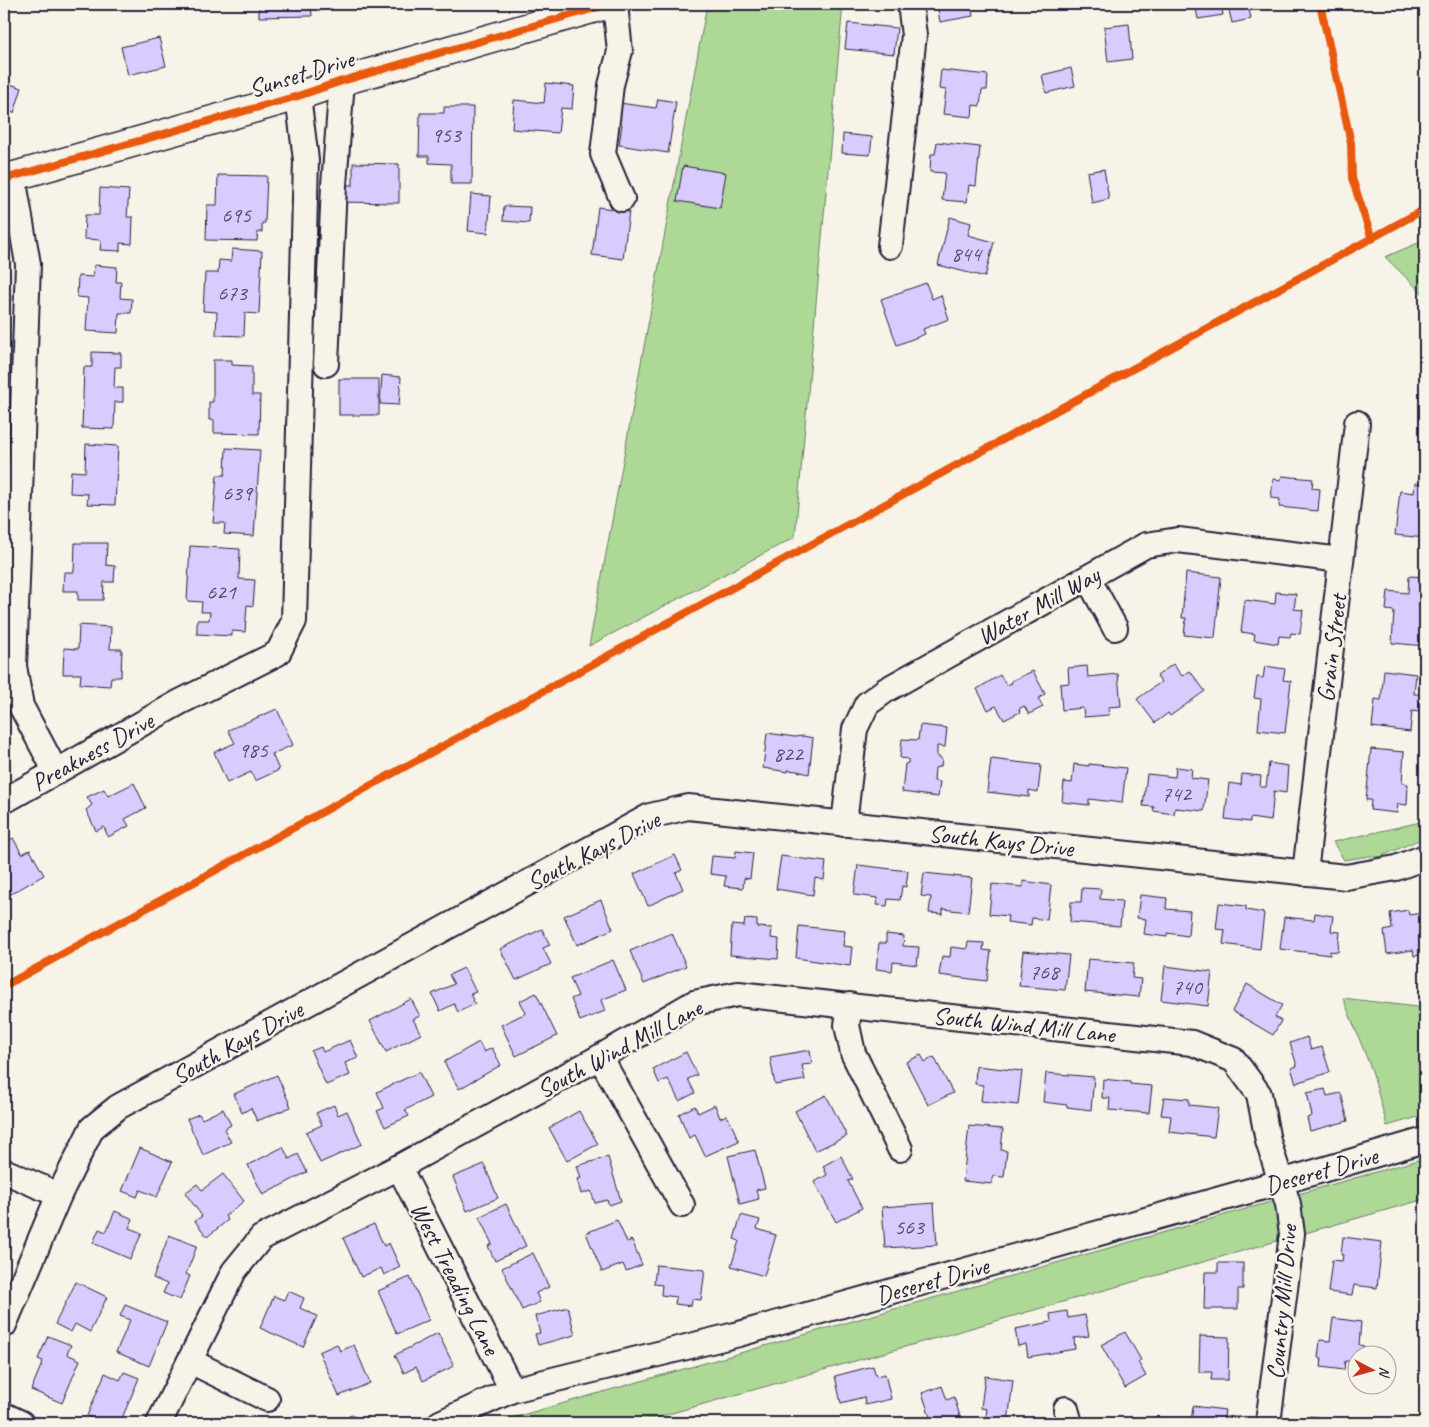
<svg xmlns="http://www.w3.org/2000/svg" width="1429" height="1427" viewBox="0 0 1429 1427" font-family="Caveat,sans-serif">
  <style>
    .green { fill: #aed895; stroke: #687d68 }
    .building { fill: #d9cbfd; stroke: #22223b }
    .lines { fill: none; stroke-linecap: round; stroke-linejoin: round }
    .minor-casing { stroke: #22223b; stroke-width: 28 }
    .major-casing { stroke: #22223b; stroke-width: 31 }
    .minor { stroke: #f7f3e8; stroke-width: 24 }
    .major { stroke: #f7f3e8; stroke-width: 28 }
    .cycleway-casing { stroke: #f7f3e8; stroke-width: 11 }
    .cycleway { stroke: #e8590c; stroke-width: 8 }
    .labels { text-anchor: middle; stroke-width: 5; stroke-linejoin: round; paint-order: stroke }
    .number-label { font-size: 22px; fill: #504c6c }
    .street-label { font-size: 25px; fill: #22223b; stroke: #f7f3e8 }
  </style>
  <rect width="100%" height="100%" fill="#f7f3e8"/>
  <filter id="ink" filterUnits="userSpaceOnUse"><feTurbulence type="fractalNoise" baseFrequency=".02" numOctaves="2"/><feDisplacementMap in="SourceGraphic" scale="10" xChannelSelector="R" yChannelSelector="G"/><feConvolveMatrix kernelMatrix="1 2 1 2 8 2 1 2 1" color-interpolation-filters="sRGB"/></filter>
  <g filter="url(#ink)">
    <g class="green">
      <polygon points="707,4 843,4 795,537 589,646"/>
      <polygon points="1425,240 1425,296 1385,257"/>
      <polygon points="1425,821 1425,837 1380,857 1370,856 1344,860 1333,842"/>
      <polygon points="1343,998 1425,1008 1425,1115 1387,1126 1372,1071"/>
      <polygon points="1425,1158 1425,1199 637,1423 494,1423"/>
    </g>
    <g class="building">
      <polygon points="259,4 311,4 312,16 259,17"/>
      <polygon points="937,4 971,4 973,16 940,22"/>
      <polygon points="1195,4 1221,4 1223,15 1198,19"/>
      <polygon points="1237,4 1248,4 1251,19 1232,23 1228,6"/>
      <polygon points="848,23 897,28 894,54 845,49"/>
      <polygon points="1129,24 1132,59 1108,62 1104,27"/>
      <polygon points="159,38 166,66 128,75 121,47"/>
      <polygon points="1071,68 1075,86 1046,93 1042,75"/>
      <polygon points="941,70 988,75 987,90 982,90 980,106 973,105 972,117 943,114 946,90 939,89"/>
      <polygon points="4,82 22,88 14,113 4,110"/>
      <polygon points="546,83 574,86 572,109 561,108 558,133 512,129 514,100 544,103"/>
      <polygon points="658,99 676,102 668,153 619,145 622,124 616,123 619,103 656,108"/>
      <polygon points="444,107 473,107 472,184 451,184 451,164 429,163 429,156 419,156 420,113 444,113"/>
      <polygon points="843,134 872,137 870,155 842,153"/>
      <polygon points="937,142 980,147 976,186 969,185 967,202 942,200 945,173 930,172 931,154 935,154"/>
      <polygon points="353,163 399,164 399,203 340,202 341,185 353,185"/>
      <polygon points="683,166 726,173 720,208 677,201"/>
      <polygon points="1104,169 1109,199 1092,203 1087,172"/>
      <polygon points="218,175 267,176 265,223 262,223 262,232 258,232 257,241 206,240 207,205 217,205"/>
      <polygon points="100,188 129,190 127,217 133,217 132,244 120,243 120,251 100,250 101,240 84,239 85,215 99,215"/>
      <polygon points="471,194 491,196 488,233 468,231"/>
      <polygon points="504,206 530,207 529,223 503,221"/>
      <polygon points="598,207 629,211 623,259 592,255"/>
      <polygon points="950,217 971,223 968,235 994,242 985,277 938,265"/>
      <polygon points="232,249 262,251 259,314 245,313 244,336 216,335 217,312 203,311 205,273 218,273 219,260 231,261"/>
      <polygon points="94,265 117,267 116,282 121,282 120,298 132,299 131,313 119,313 118,333 86,331 88,298 77,297 78,276 93,277"/>
      <polygon points="926,283 932,299 941,295 949,319 923,329 925,334 897,345 881,299"/>
      <polygon points="92,352 121,353 121,367 115,367 114,388 123,388 123,402 115,402 114,429 82,428 84,367 92,367"/>
      <polygon points="213,360 232,360 232,365 252,366 252,395 260,395 259,434 214,433 214,420 209,420 209,402 213,402"/>
      <polygon points="382,375 401,377 399,405 380,404"/>
      <rect x="339" y="379" width="40" height="36"/>
      <polygon points="1422,411 1425,411 1425,434 1421,434"/>
      <polygon points="86,444 118,446 115,505 87,504 88,494 70,493 71,471 85,472"/>
      <polygon points="226,448 260,450 254,536 224,534 225,523 213,523 217,475 225,475"/>
      <polygon points="1282,476 1313,479 1312,488 1320,489 1318,511 1279,507 1280,499 1271,498 1273,479 1281,480"/>
      <polygon points="1415,483 1425,484 1425,538 1395,535 1400,491 1414,493"/>
      <polygon points="75,543 107,543 106,565 115,566 114,582 104,582 103,600 78,600 78,591 63,591 64,572 74,572"/>
      <polygon points="190,546 240,549 239,579 255,580 253,606 247,605 245,632 232,631 232,636 197,634 197,620 209,620 210,612 201,612 202,602 187,601"/>
      <polygon points="1186,573 1221,577 1215,638 1184,635 1186,618 1182,618"/>
      <polygon points="1409,576 1425,577 1425,646 1392,643 1394,611 1386,610 1388,591 1408,593"/>
      <polygon points="1276,592 1296,594 1294,609 1303,610 1300,634 1291,633 1290,637 1279,636 1278,644 1254,640 1255,634 1241,632 1245,600 1275,604"/>
      <polygon points="79,625 111,627 110,649 122,649 121,677 111,677 110,686 80,684 81,674 63,674 64,648 78,649"/>
      <polygon points="1173,664 1182,676 1190,671 1205,691 1170,716 1168,713 1155,723 1137,699 1161,682 1157,676"/>
      <polygon points="1087,666 1088,677 1118,674 1121,706 1108,707 1109,715 1084,717 1083,708 1062,710 1060,684 1069,683 1068,668"/>
      <polygon points="1265,666 1285,669 1283,680 1291,681 1285,733 1258,730 1261,699 1254,698 1257,677 1263,678"/>
      <polygon points="1384,670 1416,674 1414,694 1421,694 1419,712 1412,711 1410,732 1372,727 1375,699 1381,700"/>
      <polygon points="1033,671 1045,694 1038,699 1043,707 1029,714 1024,706 1019,709 1020,712 1004,720 996,706 988,710 977,689 1000,675 1006,685 1012,683 1011,681"/>
      <polygon points="277,709 293,745 272,754 279,770 255,781 251,772 227,783 214,752 235,743 228,730"/>
      <polygon points="920,725 947,728 945,747 937,746 937,757 940,757 942,760 941,766 935,768 934,781 940,782 938,797 902,792 905,764 908,763 908,759 900,758 902,739 918,740"/>
      <polygon points="767,733 795,737 803,736 813,738 809,774 797,771 788,770 788,772 763,768"/>
      <polygon points="1371,749 1404,752 1402,783 1408,784 1407,805 1398,804 1397,813 1370,810 1371,800 1366,800"/>
      <polygon points="991,759 1041,765 1038,792 1029,790 1029,797 987,792"/>
      <polygon points="1269,763 1288,766 1286,793 1274,791 1271,821 1250,818 1250,822 1225,819 1229,783 1241,785 1242,774 1261,776 1260,787 1266,787"/>
      <polygon points="1074,764 1089,766 1089,764 1126,768 1122,803 1089,799 1089,805 1062,802 1064,782 1072,783"/>
      <polygon points="1176,767 1192,769 1191,778 1208,780 1204,811 1175,808 1174,814 1153,811 1154,807 1143,806 1147,774 1175,777"/>
      <polygon points="134,783 146,808 125,819 129,826 108,837 104,827 96,831 86,810 92,805 87,797 104,789 108,796"/>
      <polygon points="13,838 22,854 30,850 44,875 4,898 4,843"/>
      <polygon points="736,851 753,853 750,879 744,878 743,888 724,886 726,876 710,874 712,856 735,858"/>
      <polygon points="675,855 682,870 676,873 683,889 648,906 634,874"/>
      <polygon points="781,856 826,862 824,880 815,878 813,895 776,889"/>
      <polygon points="858,865 908,871 906,887 902,886 900,900 888,899 887,906 877,905 878,898 854,895"/>
      <polygon points="924,873 972,878 968,912 943,909 943,914 929,913 931,897 921,896"/>
      <polygon points="1023,881 1051,885 1047,920 1032,918 1031,925 1007,922 1008,916 989,914 992,884 1023,887"/>
      <polygon points="1082,888 1101,889 1100,899 1122,901 1120,926 1070,922 1071,902 1081,902"/>
      <polygon points="1140,895 1167,898 1166,909 1190,911 1188,936 1167,933 1167,937 1144,934 1146,919 1137,918"/>
      <polygon points="601,900 613,929 577,945 564,916"/>
      <polygon points="1219,903 1246,906 1246,910 1264,913 1260,949 1223,944 1225,930 1216,929"/>
      <polygon points="1408,910 1409,915 1422,913 1422,917 1425,917 1425,954 1414,956 1413,950 1387,954 1384,931 1392,929 1390,913"/>
      <polygon points="1315,913 1333,916 1331,931 1340,932 1338,952 1330,951 1330,955 1280,949 1284,917 1314,920"/>
      <polygon points="745,919 757,920 757,927 772,928 771,938 779,939 778,959 730,955 732,925 744,926"/>
      <polygon points="799,926 845,931 843,946 852,947 850,966 796,958"/>
      <polygon points="542,929 550,945 543,948 551,964 516,980 500,949"/>
      <polygon points="672,933 686,966 644,984 630,951"/>
      <polygon points="886,934 904,936 903,946 919,947 917,965 893,962 892,971 876,969 879,943 886,943"/>
      <polygon points="968,942 984,943 983,950 991,951 987,981 939,975 942,956 950,957 951,947 967,949"/>
      <polygon points="1023,951 1069,955 1065,990 1019,986"/>
      <polygon points="1088,959 1134,963 1132,978 1141,979 1139,997 1085,992"/>
      <polygon points="613,960 626,990 601,1000 605,1011 580,1021 571,999 578,996 570,978"/>
      <polygon points="1165,966 1212,972 1208,1006 1161,1000"/>
      <polygon points="464,968 476,992 470,994 475,1004 458,1012 454,1004 440,1011 432,994 454,984 449,975"/>
      <polygon points="1247,984 1282,1005 1275,1017 1281,1021 1273,1035 1232,1011"/>
      <polygon points="536,993 557,1036 516,1056 501,1025 526,1013 520,1001"/>
      <polygon points="411,999 420,1016 413,1019 421,1034 386,1052 370,1021"/>
      <polygon points="1307,1037 1311,1050 1322,1047 1330,1072 1296,1083 1291,1068 1297,1066 1290,1043"/>
      <polygon points="350,1040 358,1058 345,1063 350,1075 326,1085 311,1051 321,1047 323,1052"/>
      <polygon points="479,1042 484,1052 492,1048 501,1065 459,1089 444,1062"/>
      <polygon points="810,1050 812,1064 802,1065 805,1080 775,1085 770,1057"/>
      <polygon points="686,1052 697,1075 688,1079 695,1093 679,1101 668,1079 659,1083 653,1069"/>
      <polygon points="921,1055 925,1062 934,1057 953,1093 928,1105 906,1062"/>
      <polygon points="976,1066 1022,1071 1018,1105 981,1101 983,1085 975,1084"/>
      <polygon points="419,1072 431,1097 405,1110 409,1116 385,1127 377,1111 384,1108 377,1092"/>
      <polygon points="1046,1073 1094,1077 1091,1110 1067,1107 1067,1105 1043,1102"/>
      <polygon points="277,1075 291,1107 257,1121 251,1108 242,1113 234,1094"/>
      <polygon points="1103,1079 1130,1082 1130,1084 1152,1086 1149,1113 1109,1110 1110,1098 1102,1098"/>
      <polygon points="1325,1089 1327,1096 1341,1093 1348,1121 1310,1131 1307,1118 1312,1116 1307,1093"/>
      <polygon points="826,1095 847,1136 815,1151 795,1111"/>
      <polygon points="1164,1097 1189,1099 1189,1105 1218,1108 1214,1137 1169,1132 1171,1116 1161,1115"/>
      <polygon points="334,1105 338,1115 347,1111 362,1144 320,1163 306,1132 322,1125 316,1113"/>
      <polygon points="715,1105 720,1118 727,1115 739,1141 705,1156 695,1135 689,1138 679,1114 695,1106 698,1113"/>
      <polygon points="223,1109 231,1125 224,1129 231,1142 203,1155 187,1119 199,1114 202,1119"/>
      <polygon points="579,1111 598,1144 567,1161 549,1128"/>
      <polygon points="969,1126 1003,1129 1001,1150 1007,1151 1004,1177 993,1176 992,1184 963,1181"/>
      <polygon points="283,1147 289,1159 298,1154 307,1172 263,1195 248,1165"/>
      <polygon points="140,1148 172,1162 157,1197 140,1190 137,1197 122,1191"/>
      <polygon points="755,1150 765,1188 756,1190 759,1199 740,1204 728,1156"/>
      <polygon points="841,1156 853,1179 848,1181 862,1208 836,1222 814,1182 827,1175 823,1166"/>
      <polygon points="608,1157 621,1201 609,1205 607,1200 595,1203 591,1191 581,1194 577,1179 581,1178 577,1166"/>
      <polygon points="484,1164 498,1198 467,1211 453,1177"/>
      <polygon points="223,1174 244,1201 225,1216 228,1220 207,1237 195,1221 202,1216 185,1193 197,1184 202,1190"/>
      <polygon points="934,1203 937,1245 885,1248 882,1207"/>
      <polygon points="506,1204 526,1246 495,1261 488,1246 492,1244 479,1217"/>
      <polygon points="115,1211 133,1219 129,1228 142,1233 130,1259 93,1243 99,1229 106,1232"/>
      <polygon points="741,1215 760,1220 757,1229 776,1235 764,1276 731,1266 739,1241 734,1239"/>
      <polygon points="617,1220 627,1242 632,1240 642,1265 626,1271 623,1264 602,1272 586,1233"/>
      <polygon points="374,1224 384,1246 389,1243 400,1267 384,1275 381,1268 361,1277 343,1238"/>
      <polygon points="169,1235 197,1246 186,1274 190,1276 180,1300 163,1293 167,1284 153,1278"/>
      <polygon points="1343,1237 1382,1242 1377,1288 1354,1285 1352,1295 1328,1292 1332,1260 1342,1261 1343,1255 1341,1255"/>
      <polygon points="533,1253 549,1287 536,1293 540,1302 522,1310 502,1268"/>
      <polygon points="1218,1263 1243,1263 1243,1289 1238,1289 1238,1309 1204,1309 1205,1272 1218,1272"/>
      <polygon points="656,1265 705,1270 701,1300 692,1299 691,1306 675,1304 676,1297 661,1295 662,1285 654,1284"/>
      <polygon points="410,1277 429,1320 397,1334 378,1291"/>
      <polygon points="76,1282 107,1297 90,1332 75,1324 71,1332 55,1324"/>
      <polygon points="288,1291 304,1298 300,1308 317,1316 303,1347 260,1328 274,1296 284,1300"/>
      <polygon points="125,1305 167,1322 149,1366 116,1352 130,1320 120,1316"/>
      <polygon points="568,1307 575,1335 538,1345 535,1334 540,1333 535,1316"/>
      <polygon points="1067,1311 1068,1318 1085,1315 1089,1336 1074,1338 1075,1349 1028,1357 1026,1344 1018,1346 1015,1329 1051,1322 1050,1314"/>
      <polygon points="1333,1318 1361,1322 1359,1345 1364,1346 1364,1354 1356,1354 1356,1362 1345,1361 1344,1370 1321,1367 1322,1358 1318,1358 1320,1340 1330,1341"/>
      <polygon points="1125,1332 1141,1360 1138,1362 1146,1376 1125,1388 1101,1345"/>
      <polygon points="438,1333 454,1366 423,1381 416,1367 404,1373 395,1355"/>
      <polygon points="48,1336 71,1345 67,1354 80,1360 62,1403 31,1390 43,1361 38,1359"/>
      <polygon points="1200,1336 1229,1337 1228,1380 1211,1380 1212,1372 1199,1372"/>
      <polygon points="337,1344 340,1351 354,1345 370,1383 339,1396 319,1352"/>
      <polygon points="873,1366 876,1376 885,1374 891,1399 865,1405 864,1397 841,1403 835,1376"/>
      <polygon points="124,1372 139,1378 120,1423 104,1423 87,1416 105,1373 120,1380"/>
      <polygon points="985,1376 1013,1380 1008,1423 985,1423 987,1409 981,1408"/>
      <polygon points="942,1386 947,1400 954,1397 962,1423 932,1423 922,1393"/>
      <polygon points="1193,1406 1225,1410 1223,1423 1191,1423"/>
      <polygon points="351,1414 362,1423 343,1423"/>
      <polygon points="1310,1416 1349,1421 1349,1423 1309,1423"/>
    </g>
    <g class="lines">
      <g class="minor-casing">
        <g id="minor">
          <polyline points="615,4 620,51 611,85 603,154 622,199"/>
          <polyline points="13,176 28,264 14,666 21,706 56,772"/>
          <polyline points="890,246 914,35 910,4"/>
          <polyline points="326,364 334,185 342,81"/>
          <polyline points="1088,578 1115,628"/>
          <polyline points="4,801 180,702 278,653 294,621 306,160 298,96"/>
          <polyline points="844,824 855,729 867,704 886,690 1146,545 1178,540 1341,560"/>
          <polyline points="1305,873 1357,423"/>
          <polyline points="850,1005 847,1025 853,1053 900,1149"/>
          <polyline points="600,1057 682,1205"/>
          <polyline points="399,1167 512,1390"/>
          <polyline points="4,1171 59,1195"/>
          <polyline points="4,1325 59,1195 92,1128 118,1107 650,816 688,807 1346,877 1396,868 1425,857"/>
          <polyline points="190,1361 267,1399"/>
          <polyline points="1066,1409 1070,1423"/>
          <polyline points="4,1415 21,1423"/>
          <polyline points="159,1423 234,1271 261,1238 399,1167 600,1057 694,1003 738,994 1192,1043 1234,1060 1259,1094 1268,1141 1288,1204 1292,1234 1268,1423"/>
          <polyline points="440,1423 512,1390 739,1334 1281,1182 1425,1140"/>
        </g>
      </g>
      <g class="major-casing">
        <polyline id="major" points="4,179 298,96 342,81 609,4"/>
      </g>
      <use href="#minor" class="minor"/>
      <use href="#major" class="major"/>
      <g class="cycleway-casing">
        <g id="cycleway">
          <polyline points="1320,4 1351,143 1352,178 1372,239"/>
          <polyline points="4,179 298,96 342,81 609,4"/>
          <polyline points="4,986 1425,209"/>
        </g>
      </g>
      <use href="#cycleway" class="cycleway"/>
    </g>
  </g>
  <g class="labels">
    <g class="number-label">
      <text x="446" y="142">953</text>
      <text x="236" y="222">695</text>
      <text x="966" y="261">844</text>
      <text x="232" y="300">673</text>
      <text x="237" y="500">639</text>
      <text x="221" y="599">621</text>
      <text x="253" y="757">985</text>
      <text x="788" y="761">822</text>
      <text x="1176" y="801">742</text>
      <text x="1044" y="979">768</text>
      <text x="1187" y="994">740</text>
      <text x="909" y="1234">563</text>
    </g>
    <g class="street-label">
      <text transform="translate(301 73) rotate(-17)" y="9">Sunset Drive</text>
      <text transform="translate(1038 605) rotate(-29)" y="9">Water Mill Way</text>
      <text transform="translate(1331 648) rotate(-83)" y="9">Grain Street</text>
      <text transform="translate(92 751) rotate(-29)" y="9">Preakness Drive</text>
      <text transform="translate(1001 840) rotate(6)" y="9">South Kays Drive</text>
      <text transform="translate(593 850) rotate(-27)" y="9">South Kays Drive</text>
      <text transform="translate(1024 1024) rotate(6)" y="9">South Wind Mill Lane</text>
      <text transform="translate(237 1042) rotate(-29)" y="9">South Kays Drive</text>
      <text transform="translate(619 1048) rotate(-28)" y="9">South Wind Mill Lane</text>
      <text transform="translate(1321 1170) rotate(-16)" y="9">Deseret Drive</text>
      <text transform="translate(456 1278) rotate(63)" y="9">West Treading Lane</text>
      <text transform="translate(932 1280) rotate(-16)" y="9">Deseret Drive</text>
      <text transform="translate(1281 1302) rotate(-85)" y="9">Country Mill Drive</text>
    </g>
  </g>
  <rect width="1429" height="1427" fill="none" stroke="#f7f3e8" stroke-width="20"/>
  <rect x="10" y="10" width="1409" height="1407" fill="none" stroke="#22223b" stroke-width="2" filter="url(#ink)"/>
  <g transform="translate(1372 1370) rotate(96)"><circle r="24" fill="#f7f3e8" stroke="#a29fa3"/>
  <path d="M0-4L9 19L0 12L-9 19Z" fill="#c8321e"/>
  <text y="-8" font-size="14" font-weight="bold" text-anchor="middle" fill="#22223b">N</text>
  </g>
</svg>
